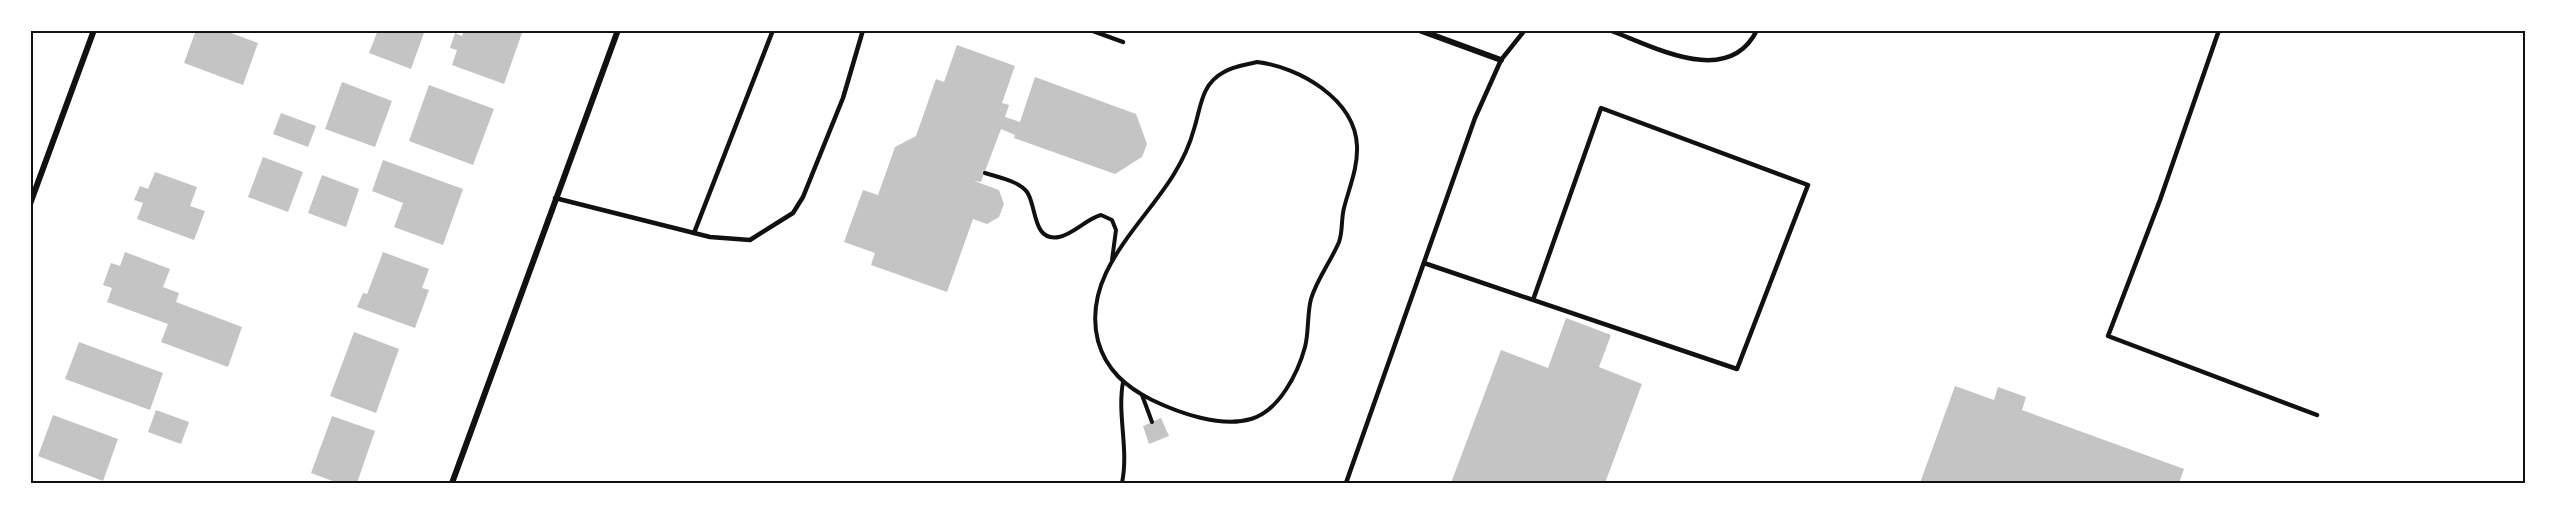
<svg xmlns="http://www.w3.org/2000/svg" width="2555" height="513" viewBox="0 0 2555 513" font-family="'Source Serif 4',serif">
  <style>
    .building { fill: #c4c4c4 }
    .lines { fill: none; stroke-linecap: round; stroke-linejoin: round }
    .path { stroke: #111; stroke-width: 4 }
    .service { stroke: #111; stroke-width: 4.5 }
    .minor { stroke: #111; stroke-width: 6 }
    .neatline { fill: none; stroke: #111; stroke-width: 2 }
  </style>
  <rect width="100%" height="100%" fill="#fff"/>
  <g class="building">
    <polygon points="196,30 223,30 258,43 243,85 184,63"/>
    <polygon points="378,30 425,30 411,69 369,53"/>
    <polygon points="457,30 523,30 504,84 452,65 457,50 450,48 455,33 462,36 463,33"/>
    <polygon points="957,45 1015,66 1002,103 1009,105 1005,117 1020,122 1035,77 1136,114 1147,144 1142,157 1115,174 1014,138 1015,135 1001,129 981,182 974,181 999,190 1004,204 999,217 987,224 973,219 947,292 871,265 875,253 844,242 863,190 878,195 895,147 916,136 936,79 944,82"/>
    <polygon points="342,82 392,101 375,147 325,129"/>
    <polygon points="429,85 494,109 473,165 409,141"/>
    <polygon points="281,113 316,126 308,147 273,134"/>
    <polygon points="263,157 303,172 288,212 248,197"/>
    <polygon points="383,160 463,189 443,245 394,227 403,203 372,191"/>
    <polygon points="155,172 197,187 190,206 205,211 194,240 137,219 143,203 134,200 140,186 148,189"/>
    <polygon points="322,175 359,189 346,227 308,213"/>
    <polygon points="125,252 170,269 163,287 179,293 176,302 242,327 228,367 161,342 168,324 107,302 112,288 103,285 111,263 120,266"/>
    <polygon points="383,252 429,269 422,288 429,290 415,328 357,307 363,293 367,294"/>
    <polygon points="1566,318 1611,335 1599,367 1642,384 1605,483 1451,483 1501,350 1548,368"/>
    <polygon points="354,332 399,349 376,413 330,396"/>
    <polygon points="79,342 163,373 150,410 65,379"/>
    <polygon points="1955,386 1994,400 1998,387 2026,397 2022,410 2184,469 2179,483 1920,483"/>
    <polygon points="156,410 189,422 181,444 148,432"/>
    <polygon points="53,415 118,439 103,481 38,456"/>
    <polygon points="332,416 375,431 357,483 338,483 311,473"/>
    <polygon points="1161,418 1169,436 1149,444 1143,426"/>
  </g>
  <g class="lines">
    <g class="path">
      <path d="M1257,62c42,5 98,37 100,84 1,22 -8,42 -13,62 -3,11 -1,23 -5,34 -8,19 -22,37 -28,57 -4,15 -2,33 -6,48 -7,26 -26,64 -54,72 -30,9 -72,-6 -99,-19 -26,-13 -46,-30 -54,-59 -17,-67 45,-116 76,-167 8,-13 16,-30 20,-45 7,-22 7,-45 30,-57 10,-6 22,-7 33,-10z"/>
      <path d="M985,173c12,4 34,8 42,19 10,14 5,50 32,45 15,-3 27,-18 42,-22l11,5 4,10 -4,30"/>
      <polyline points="1142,395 1152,422"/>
      <path d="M1122,483c7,-34 -5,-68 1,-101"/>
    </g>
    <g class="service">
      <polyline points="1090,30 1123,42"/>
      <path d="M1609,30c44,16 119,59 148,0"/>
      <polyline points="2219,30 2160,200 2108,336 2317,415"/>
      <polyline points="555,198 710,237 750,240 793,213 803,197 843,98 863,30"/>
      <polyline points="694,233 773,30"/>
      <polyline points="1424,263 1737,369 1808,185 1601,108 1533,300"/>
      <polyline points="1346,483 1475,118 1501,60 1525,30"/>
    </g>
    <g class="minor">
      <polyline points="1419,30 1501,60"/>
      <polyline points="30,204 94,30"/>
      <polyline points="452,483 618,30"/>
    </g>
  </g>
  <rect width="2555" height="513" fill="none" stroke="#ffffff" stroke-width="63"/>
  <rect x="32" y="32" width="2492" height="450" class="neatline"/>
</svg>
